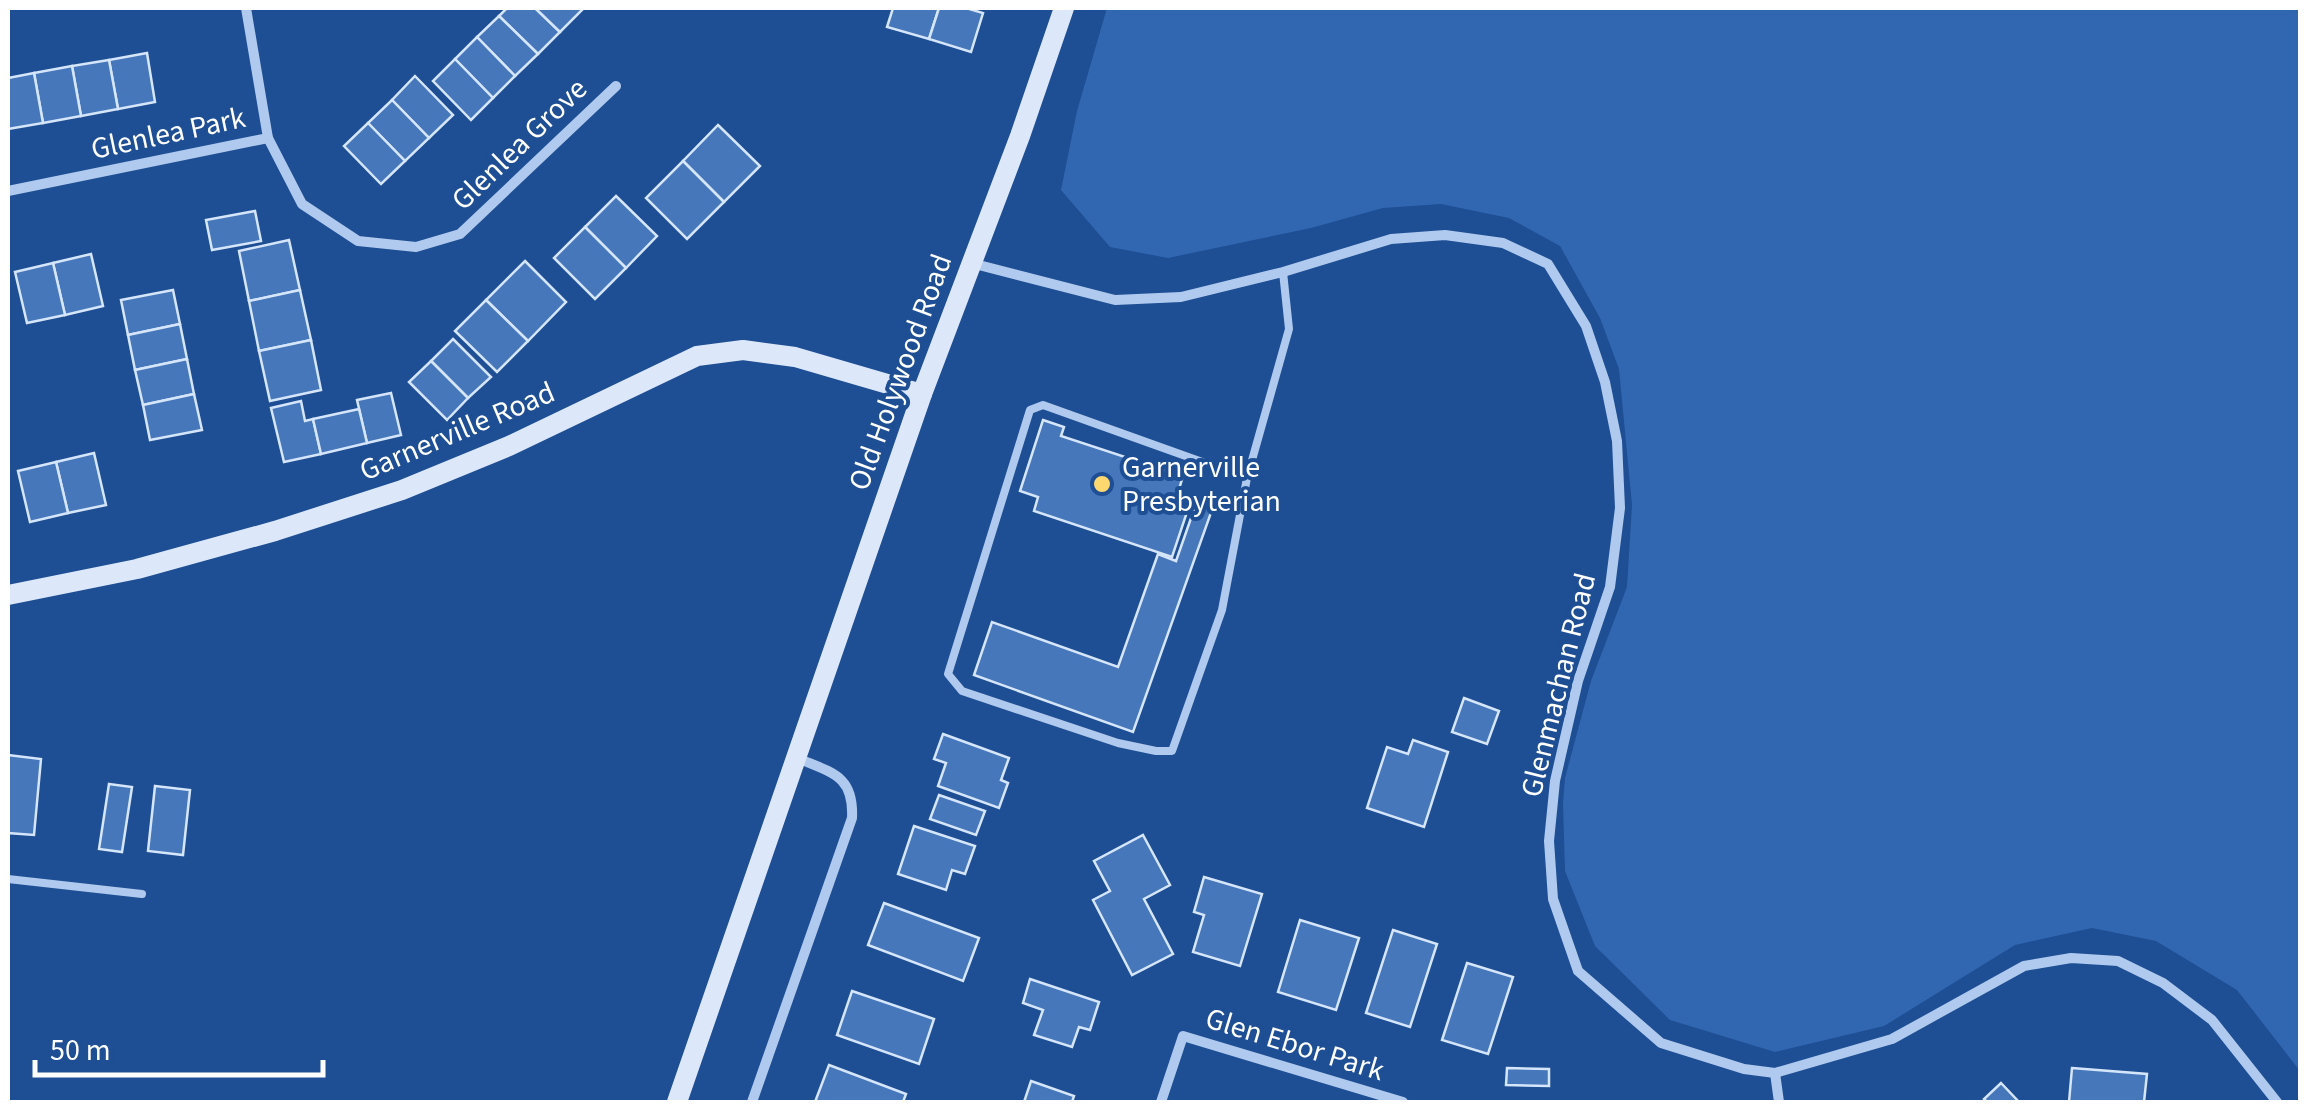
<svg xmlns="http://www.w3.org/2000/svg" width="2308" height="1110" viewBox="0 0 2308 1110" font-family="'Source Sans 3',sans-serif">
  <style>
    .green { fill: #3167b1 }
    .building { fill: #4677ba; stroke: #d5e5fa; stroke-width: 2.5 }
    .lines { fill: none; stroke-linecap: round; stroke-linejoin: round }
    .lane { stroke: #afcaee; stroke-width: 8 }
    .street { stroke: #afcaee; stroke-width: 10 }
    .secondary { stroke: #dce8fa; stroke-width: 20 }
    .poi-dot { fill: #fdd86e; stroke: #1e4e93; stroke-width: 4 }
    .labels { text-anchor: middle; stroke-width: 8; stroke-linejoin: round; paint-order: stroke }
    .street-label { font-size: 30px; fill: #fff; stroke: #1e4e93 }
    .poi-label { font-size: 30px; fill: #fff; stroke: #1e4e93; text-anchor: start }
  </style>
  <rect width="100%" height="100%" fill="#1e4e93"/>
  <polygon class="green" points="1107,8 2300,8 2300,1071 2237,990 2156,941 2092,928 2015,945 1884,1026 1775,1052 1670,1020 1595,946 1565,871 1563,803 1565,778 1591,681 1627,587 1632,505 1619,369 1600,318 1560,246 1509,218 1441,204 1383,208 1311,228 1168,258 1110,247 1061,190 1077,111"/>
  <g class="building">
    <polygon points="507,8 535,8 560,32 538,54 499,16"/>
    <polygon points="535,8 579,8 582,10 560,32"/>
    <polygon points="893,8 939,8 929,39 887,27"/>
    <polygon points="939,8 966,8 983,13 971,52 929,39"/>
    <polygon points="499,16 538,54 515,76 477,37"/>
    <polygon points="477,37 515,76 493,98 455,59"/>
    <polygon points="147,53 155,102 118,109 109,60"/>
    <polygon points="455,59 493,98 471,120 433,81"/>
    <polygon points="109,60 118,109 81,116 72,66"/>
    <polygon points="72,66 81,116 43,123 34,73"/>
    <polygon points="34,73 43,123 8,129 8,78"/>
    <polygon points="415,76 453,115 429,138 392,100"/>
    <polygon points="392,100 429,138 405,161 368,123"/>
    <polygon points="368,123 405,161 381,184 344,146"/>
    <polygon points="718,125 760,166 724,202 683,161"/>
    <polygon points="683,161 724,202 687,239 646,198"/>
    <polygon points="616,196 657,236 626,268 585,227"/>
    <polygon points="255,211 261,241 212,250 206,220"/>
    <polygon points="585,227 626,268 595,299 554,258"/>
    <polygon points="289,240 300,290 249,301 239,251"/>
    <polygon points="91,254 103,306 65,315 53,263"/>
    <polygon points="525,261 566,302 528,341 486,300"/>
    <polygon points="53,263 65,315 27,323 15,272"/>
    <polygon points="173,290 180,324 128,335 121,300"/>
    <polygon points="300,290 311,340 259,351 249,301"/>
    <polygon points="486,300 528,341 497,372 455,331"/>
    <polygon points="180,324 187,359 135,370 128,335"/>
    <polygon points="453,339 491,377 468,398 431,361"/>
    <polygon points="311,340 321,390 270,401 259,351"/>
    <polygon points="187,359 194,394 143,405 135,370"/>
    <polygon points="431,361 468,398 447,420 409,382"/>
    <polygon points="391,393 401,435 367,443 357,400"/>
    <polygon points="194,394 202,430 150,440 143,405"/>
    <polygon points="301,401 305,421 313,419 321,454 284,462 271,408"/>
    <polygon points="359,409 367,443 321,454 313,419"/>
    <polygon points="1043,420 1064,427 1061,436 1183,476 1177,496 1191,500 1172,557 1034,511 1038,497 1020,491"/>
    <polygon points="94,453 106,505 68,513 56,462"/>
    <polygon points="56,462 68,513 30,522 18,471"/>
    <polygon points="1197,501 1213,507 1133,732 974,675 992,622 1118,667 1158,554 1176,561"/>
    <polygon points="1464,698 1499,711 1487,744 1452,732"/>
    <polygon points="943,734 1009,758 1001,780 1008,783 999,808 938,786 946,763 934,759"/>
    <polygon points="1413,740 1448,752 1424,827 1367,808 1387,747 1408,754"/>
    <polygon points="8,755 41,759 34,835 8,833"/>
    <polygon points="109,784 132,787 122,852 99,849"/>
    <polygon points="155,786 190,790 183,855 148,851"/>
    <polygon points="939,795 985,811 976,835 930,819"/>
    <polygon points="914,826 975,846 965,874 952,870 946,890 898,874"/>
    <polygon points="1143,835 1170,885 1144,899 1173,954 1132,975 1093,900 1110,891 1094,861"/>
    <polygon points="1204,877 1262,894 1240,966 1193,952 1204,915 1194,912"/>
    <polygon points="884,903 979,938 963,981 868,945"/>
    <polygon points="1300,920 1359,938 1336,1010 1278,992"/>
    <polygon points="1393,930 1437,944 1410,1027 1366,1013"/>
    <polygon points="1467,963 1513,977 1488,1054 1442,1040"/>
    <polygon points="1030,979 1099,1002 1090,1030 1079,1027 1072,1047 1034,1035 1043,1010 1023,1003"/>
    <polygon points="852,991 934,1019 919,1064 837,1035"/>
    <polygon points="829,1065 906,1094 903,1102 815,1102"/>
    <polygon points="1507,1068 1549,1069 1549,1086 1506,1085"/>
    <polygon points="2072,1068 2147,1074 2144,1102 2069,1102"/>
    <polygon points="1031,1081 1074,1096 1072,1102 1024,1102"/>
    <polygon points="2001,1083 2019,1102 1987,1102 1984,1099"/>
  </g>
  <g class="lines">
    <g class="lane">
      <polyline points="1247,478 1043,405 1030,410 948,674 962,691 1118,743 1156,751 1172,751 1222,610 1247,478 1289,329 1283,272"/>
      <polyline points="8,879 142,894"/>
    </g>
    <g class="street">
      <polyline points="268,138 302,204 358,241 416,247 460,234 616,86"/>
      <polyline points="8,191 268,138 246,8"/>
      <polyline points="971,263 1115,300 1181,297 1283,272 1391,239 1445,235 1503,243 1548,264 1586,326 1605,382 1617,441 1620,508 1610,587 1578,681 1555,781 1549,841 1553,899 1578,971 1661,1043 1744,1069 1775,1073 1892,1039 2024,966 2071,958 2118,961 2163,983 2212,1020 2277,1102"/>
      <polyline points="1775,1073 1779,1102"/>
      <path d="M752,1102l100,-284c2,-43 -20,-45 -55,-60"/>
      <polyline points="1161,1102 1183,1036 1403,1102"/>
    </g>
    <g class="secondary">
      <polyline points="8,595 137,569 275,531 402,490 509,446 697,356 743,350 795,357 922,394"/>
      <polyline points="677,1102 922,394 1020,136 1064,8"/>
    </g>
  </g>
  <circle class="poi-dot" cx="1102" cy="484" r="10"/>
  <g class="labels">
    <g class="street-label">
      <text transform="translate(168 133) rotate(-12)" y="10">Glenlea Park</text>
      <text transform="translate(519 144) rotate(-44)" y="10">Glenlea Grove</text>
      <text transform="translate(900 372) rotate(-70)" y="10">Old Holywood Road</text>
      <text transform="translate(457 431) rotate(-23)" y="10">Garnerville Road</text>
      <text transform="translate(1558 685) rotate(-76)" y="10">Glenmachan Road</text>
      <text transform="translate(1295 1044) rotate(17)" y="10">Glen Ebor Park</text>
    </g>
    <g class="poi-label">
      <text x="1122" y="477">Garnerville<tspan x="1122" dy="34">Presbyterian</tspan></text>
    </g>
  </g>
  <rect width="2308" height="1110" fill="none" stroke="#ffffff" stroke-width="20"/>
  <path d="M35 1060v15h288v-15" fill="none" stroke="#ffffff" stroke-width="5"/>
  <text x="50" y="1060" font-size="30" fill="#ffffff" stroke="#1e4e93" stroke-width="8" paint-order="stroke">50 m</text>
</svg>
